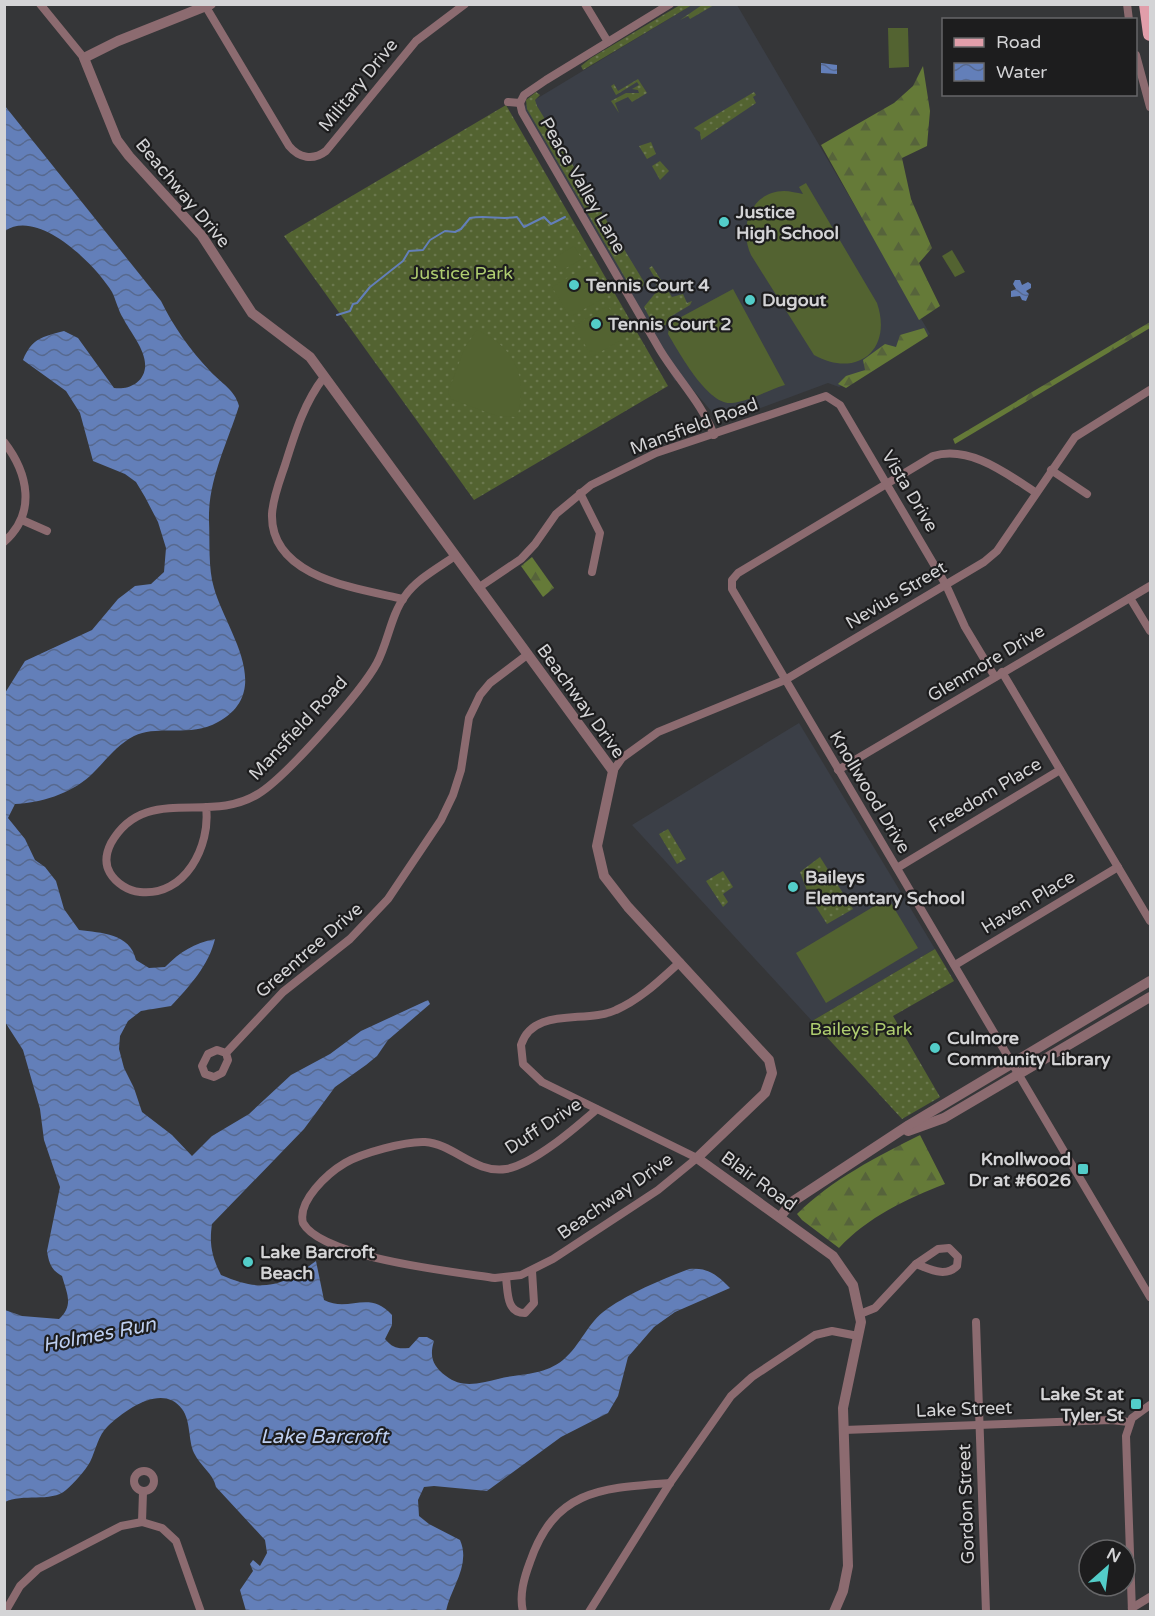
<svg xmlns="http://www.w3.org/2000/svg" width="1155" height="1616" viewBox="0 0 1155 1616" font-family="'Varela Round',sans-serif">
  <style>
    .built { fill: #3b3f47 }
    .grass { fill: url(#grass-dots) }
    .forest { fill: url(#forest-firs) }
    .pitch { fill: #536331 }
    .water { fill: url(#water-waves) }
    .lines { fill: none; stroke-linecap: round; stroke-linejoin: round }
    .stream { stroke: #637fb9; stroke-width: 2 }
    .minor { stroke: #8c6b70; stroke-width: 8 }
    .tertiary { stroke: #8c6b70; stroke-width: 10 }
    .primary { stroke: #e19eaa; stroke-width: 14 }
    .poi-dot { fill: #53cdc9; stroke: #1d1d1e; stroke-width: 2 }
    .labels { text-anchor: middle; stroke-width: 4.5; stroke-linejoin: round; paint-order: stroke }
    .street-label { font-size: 18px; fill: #d4d4d6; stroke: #1d1d1e }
    .poi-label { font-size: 18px; font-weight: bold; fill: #d4d4d6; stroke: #1d1d1e; text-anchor: start }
    .park-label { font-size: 18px; fill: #afcd70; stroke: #1d1d1e }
    .water-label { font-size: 20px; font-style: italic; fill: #becff0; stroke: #1d1d1e }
  </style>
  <defs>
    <pattern id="grass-dots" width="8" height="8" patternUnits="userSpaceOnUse" patternTransform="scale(1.5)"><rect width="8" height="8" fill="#536331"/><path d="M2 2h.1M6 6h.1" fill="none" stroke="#6b784e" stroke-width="1.8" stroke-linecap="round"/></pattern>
    <pattern id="forest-firs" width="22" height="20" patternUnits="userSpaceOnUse" patternTransform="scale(1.5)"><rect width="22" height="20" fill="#657a38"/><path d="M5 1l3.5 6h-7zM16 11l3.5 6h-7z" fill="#56633b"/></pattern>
    <pattern id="water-waves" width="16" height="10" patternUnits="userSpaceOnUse" patternTransform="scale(1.5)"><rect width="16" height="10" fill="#637fb9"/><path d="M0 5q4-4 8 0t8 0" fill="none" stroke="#57698f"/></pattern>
  </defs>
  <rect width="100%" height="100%" fill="#353638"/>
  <g class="built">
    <polygon points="692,5 737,5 930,334 839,387 828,383 726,421 718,419 682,377 675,381 518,110"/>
    <polygon points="799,723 935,949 812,1021 632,825"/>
  </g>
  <g class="grass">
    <polygon points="680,5 692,5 583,70 581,66 591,58"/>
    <polygon points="702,5 714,5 690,19 688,16 680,20"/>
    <polygon points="638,79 647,93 632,102 628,97 615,103 619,113 611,101 626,93 639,93 638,90 632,89 639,85 637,82 616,95 611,86 614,84 618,91"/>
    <polygon points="536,92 540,95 535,100 537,106 644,282 641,292 634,292 631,288 527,109 526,100"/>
    <polygon points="754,92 756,95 753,97 756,103 701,140 700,132 694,128"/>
    <polygon points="506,105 668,386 474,500 284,236"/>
    <polygon points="651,142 656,154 647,159 639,146"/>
    <polygon points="660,161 669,171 660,180 652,166"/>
    <polygon points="652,266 672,297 683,294 687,303 692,301 690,305 670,317 669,323 656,330 644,307 657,291 655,278 649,268"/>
    <polygon points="668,829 686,859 677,864 659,834"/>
    <polygon points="820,857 853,909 827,924 809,896 800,872"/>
    <polygon points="723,871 733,887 723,894 728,902 723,907 706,881"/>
    <polygon points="935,949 954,981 893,1016 940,1097 902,1119 812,1021"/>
  </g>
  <g class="forest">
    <polygon points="923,66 930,111 927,146 902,158 911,199 932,248 919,263 940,306 919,320 821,145 894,103 913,86"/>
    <polygon points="1150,322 1150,328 955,444 953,439"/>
    <polygon points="924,328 928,336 846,388 838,384 846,376 865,370 863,360 885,344 896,347 900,335"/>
    <polygon points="532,557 554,588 543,597 521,566"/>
    <path d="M920,1135l25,49c-39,15 -77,33 -106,64l-37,-28 -5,-6c34,-34 81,-58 123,-79z"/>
  </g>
  <g class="pitch">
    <polygon points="888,28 908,28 909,67 889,68"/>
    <path d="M806,183l71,120c16,47 -20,76 -63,52l-63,-100c-12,-26 -2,-63 33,-64 6,0 13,2 19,3l-4,-7z"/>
    <polygon points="574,246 582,259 559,272 552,259"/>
    <polygon points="952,250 965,272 955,277 942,256"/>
    <polygon points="586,267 604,298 570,317 552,287"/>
    <path d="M733,289l52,96c-17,5 -35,16 -53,18 -24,3 -53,-51 -64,-69l2,-11z"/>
    <polygon points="608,306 626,337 592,357 574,326"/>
    <path d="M477,330c37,16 52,48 40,87l-20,-1 -46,-17 -3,-7 17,-45z"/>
    <polygon points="888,898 918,948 826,1003 796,953"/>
  </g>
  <g class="water">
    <polygon points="821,63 837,65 837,74 821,73"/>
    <path d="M5,106l156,195c12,25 30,50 49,70 11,12 25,19 29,35 -12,38 -31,74 -30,114 1,21 -1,48 5,68 11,41 62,102 4,134 -28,16 -59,2 -84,14 -19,10 -29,26 -44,40 -20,18 -50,27 -75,28l-7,14 17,21 10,21 10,7 11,14 8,28 15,21c22,3 51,3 57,30l13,8 16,-1c15,-15 29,-24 50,-28 -6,26 -26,48 -44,67l-30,5 -13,10 -8,15 -1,13 5,19 10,20 8,24 30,23 20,21 20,-20 37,-22 42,-39 39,-21 31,-23 67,-31 2,4 -42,36 -11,16 -11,9 -31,22 -31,42 -92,95c-3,20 0,33 9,51 42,18 60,12 95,-14l8,39c25,13 45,-11 68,15v10l-7,14c8,9 12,10 24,9l10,-11h8l7,4c-5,16 -1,25 12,35 16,13 35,7 52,3 23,-6 45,-3 65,-19 18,-15 24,-37 44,-51 24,-17 54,-29 82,-40 19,-2 28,6 41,19l-55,24 -21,15 -26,30 -10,39 -10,17 -47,24 -74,54 -53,-5 -10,1 -6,13 1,16 10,8 31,16c11,25 -9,47 -14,71h-200l-6,-21 13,-19 -3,-7 3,-4 7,6 7,-13 -2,-13 -49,-53c-3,-14 -16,-21 -22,-34 -6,-13 -3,-32 -12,-44 -19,-26 -56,0 -74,17 -10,9 -12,24 -18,36 -5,9 -16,21 -24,28 -15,13 -44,3 -61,12v-192l17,6 37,3c15,-14 8,-25 3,-43 -11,-6 -13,-13 -15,-25l13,-64 -16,-47 -4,-31 -17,-59 -18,-28v-329l20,-32 67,-31 26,-31 17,-13 16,-2 13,-12 2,-24 -8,-26 -13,-25 -9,-15 -11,-8 -32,-13 -13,-48 -14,-22 -43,-31c9,-22 19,-23 41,-29l14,7 36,50c13,2 29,-4 31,-20 2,-17 -15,-36 -22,-50 -5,-8 -7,-18 -11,-26 -17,-28 -74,-84 -107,-61z"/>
    <polygon points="1015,280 1020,280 1022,285 1028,282 1031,284 1031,288 1026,291 1029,294 1026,301 1022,300 1020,296 1011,297 1011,291 1016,289 1013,284"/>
  </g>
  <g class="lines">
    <path class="stream" d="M337,315l13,-4 3,-7 4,-1 13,-16 33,-26 6,-10 14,-1 7,-10 15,-9 10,1 6,-3 9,-11c17,-3 30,2 47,-1l7,10 20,-10 7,7 14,-7"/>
    <g class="minor">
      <polyline points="40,4 84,58"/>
      <polyline points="585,4 608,42"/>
      <polyline points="1127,4 1129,20"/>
      <path d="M206,7l83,139c10,12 24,15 37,5l90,-110 49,-37"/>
      <polyline points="1136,55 1150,107"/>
      <polyline points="508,102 520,103 524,95 546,80 670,4"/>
      <path d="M520,103l2,9c46,80 92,160 138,238 17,28 43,55 54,85"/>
      <path d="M324,377c-20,26 -29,56 -39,88 -5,15 -12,32 -13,49 -2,63 83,74 131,85"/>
      <path d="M4,442c24,31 33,71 0,100"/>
      <polyline points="1051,470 1087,494"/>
      <path d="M1035,492c-28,-18 -65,-47 -102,-36l-195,117 -6,7v9l418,708"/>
      <polyline points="580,493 600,533 592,572"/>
      <polyline points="22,520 47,531"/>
      <polyline points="478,588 521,559 535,544 556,514 591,485 656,453 826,396 840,405 946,585 965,627 995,677"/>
      <polyline points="1130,598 1150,631"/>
      <polyline points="1002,672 1150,921"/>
      <polyline points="838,770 1150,586"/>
      <polyline points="613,771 622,758 658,732 785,680 984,562 997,551 1075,437 1150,390"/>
      <path d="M206,807c5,39 -21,90 -66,85 -12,-1 -24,-9 -30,-19 -6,-10 -4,-20 1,-30 34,-60 98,-18 147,-49 27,-16 104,-103 119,-131 11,-21 14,-48 28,-67 12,-17 33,-28 50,-40"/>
      <polyline points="897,868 1060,770"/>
      <polyline points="955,965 1118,867"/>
      <polyline points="226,1053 228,1060 222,1073 214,1077 205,1074 202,1066 208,1054 217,1050 226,1053 283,992 350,939 388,899 441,820 453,795 461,770 469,718 480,695 490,683 527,655"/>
      <path d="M597,1109c-22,19 -63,55 -91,60 -31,5 -52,-25 -81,-27 -19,-1 -63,11 -80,21 -17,10 -48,38 -42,60 19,35 153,49 192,55l26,-3 32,-16 105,-69 39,-32 -155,-76 -19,-18 -2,-19c12,-39 65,-21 95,-35 25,-11 44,-30 64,-48"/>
      <path d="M949,1248l9,9 -1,9c-12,12 -27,3 -41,-2l22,-15z"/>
      <path d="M506,1278c2,14 0,35 19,35l9,-10 -2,-32"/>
      <polyline points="860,1314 875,1308 916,1264"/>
      <polyline points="976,1322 986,1612"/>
      <polyline points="844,1430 1111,1420 1129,1422"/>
      <circle cx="144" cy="1481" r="10"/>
      <polyline points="142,1522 143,1492"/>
      <polyline points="1132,1608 1150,1597"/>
      <polyline points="5,1612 20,1586 38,1569 121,1526 142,1522 162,1528 176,1541 201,1612"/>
      <path d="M523,1612c-4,-17 1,-34 7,-50 25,-73 72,-74 140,-79"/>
      <polyline points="589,1612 670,1483 731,1396 752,1377 815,1335 832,1331 858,1336"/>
      <polyline points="1132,1612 1126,1436 1132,1418 1150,1405"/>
    </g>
    <g class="tertiary">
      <polyline points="211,4 118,41 84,58 117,140 129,156 202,236 252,313 310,357 613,771 597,846 604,876 628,907 769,1060 772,1073 765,1093 697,1158 833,1256 853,1285 861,1322 843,1408 848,1566 843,1591 834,1612"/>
      <polyline points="908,1131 944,1118 1150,997"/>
      <polyline points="780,1217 792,1202 909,1125 1150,981"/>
    </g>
    <polyline class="primary" points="1146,4 1150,34"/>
  </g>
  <g class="poi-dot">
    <circle cx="724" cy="222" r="6"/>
    <circle cx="574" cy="285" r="6"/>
    <circle cx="750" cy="300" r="6"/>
    <circle cx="596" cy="324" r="6"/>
    <circle cx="793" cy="887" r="6"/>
    <circle cx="935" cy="1048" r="6"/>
    <rect x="1077" y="1163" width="12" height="12" rx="3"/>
    <circle cx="248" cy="1262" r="6"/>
    <rect x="1130" y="1398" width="12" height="12" rx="3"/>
  </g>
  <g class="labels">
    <g class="street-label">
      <text transform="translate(358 85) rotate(-51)" y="6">Military Drive</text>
      <text transform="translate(583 185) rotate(60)" y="6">Peace Valley Lane</text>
      <text transform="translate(183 193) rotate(50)" y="6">Beachway Drive</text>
      <text transform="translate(694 426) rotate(-20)" y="6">Mansfield Road</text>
      <text transform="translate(910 491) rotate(59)" y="6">Vista Drive</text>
      <text transform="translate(896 595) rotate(-31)" y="6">Nevius Street</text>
      <text transform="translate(986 663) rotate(-31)" y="6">Glenmore Drive</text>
      <text transform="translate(581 701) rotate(54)" y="6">Beachway Drive</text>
      <text transform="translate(298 728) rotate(-47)" y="6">Mansfield Road</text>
      <text transform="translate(870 792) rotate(59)" y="6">Knollwood Drive</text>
      <text transform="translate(985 795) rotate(-31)" y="6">Freedom Place</text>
      <text transform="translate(1028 902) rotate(-31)" y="6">Haven Place</text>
      <text transform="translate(309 950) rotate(-41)" y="6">Greentree Drive</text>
      <text transform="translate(543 1126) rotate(-33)" y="6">Duff Drive</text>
      <text transform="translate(759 1181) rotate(36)" y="6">Blair Road</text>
      <text transform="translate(615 1196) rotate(-35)" y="6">Beachway Drive</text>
      <text transform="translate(964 1409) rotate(-2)" y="6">Lake Street</text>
      <text transform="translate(966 1504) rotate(-92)" y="6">Gordon Street</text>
    </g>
    <g class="poi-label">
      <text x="736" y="218">Justice<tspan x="736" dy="21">High School</tspan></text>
      <text x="586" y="291">Tennis Court 4</text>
      <text x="762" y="306">Dugout</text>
      <text x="608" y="330">Tennis Court 2</text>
      <text x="805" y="883">Baileys<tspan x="805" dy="21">Elementary School</tspan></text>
      <text x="947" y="1044">Culmore<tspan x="947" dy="21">Community Library</tspan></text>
      <text x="1071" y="1165" text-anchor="end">Knollwood<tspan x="1071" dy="21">Dr at #6026</tspan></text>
      <text x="260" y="1258">Lake Barcroft<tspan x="260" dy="21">Beach</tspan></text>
      <text x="1124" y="1400" text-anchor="end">Lake St at<tspan x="1124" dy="21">Tyler St</tspan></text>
    </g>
    <g class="park-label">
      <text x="462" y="279">Justice Park</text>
      <text x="861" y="1035">Baileys Park</text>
    </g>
    <g class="water-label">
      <text transform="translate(99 1334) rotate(-11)" y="7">Holmes Run</text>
      <text x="324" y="1443">Lake Barcroft</text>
    </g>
  </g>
  <rect width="1155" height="1616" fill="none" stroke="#d4d4d6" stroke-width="12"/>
  <rect x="942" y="18" width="195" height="78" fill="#1d1d1e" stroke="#666668" stroke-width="1.5"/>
  <rect x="954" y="38" width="30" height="9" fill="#e19eaa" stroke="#666668" stroke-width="1.5"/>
  <text x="996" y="48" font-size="18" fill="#d4d4d6">Road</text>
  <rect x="954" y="63" width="30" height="18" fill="url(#water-waves)" stroke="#666668" stroke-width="1.5"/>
  <text x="996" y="78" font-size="18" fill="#d4d4d6">Water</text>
  <g transform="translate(1107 1568) rotate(28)"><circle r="28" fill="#1d1d1e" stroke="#666668" stroke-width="1.5"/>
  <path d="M0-4.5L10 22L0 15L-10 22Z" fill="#53cdc9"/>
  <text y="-9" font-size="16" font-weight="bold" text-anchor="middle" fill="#d4d4d6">N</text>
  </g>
</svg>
